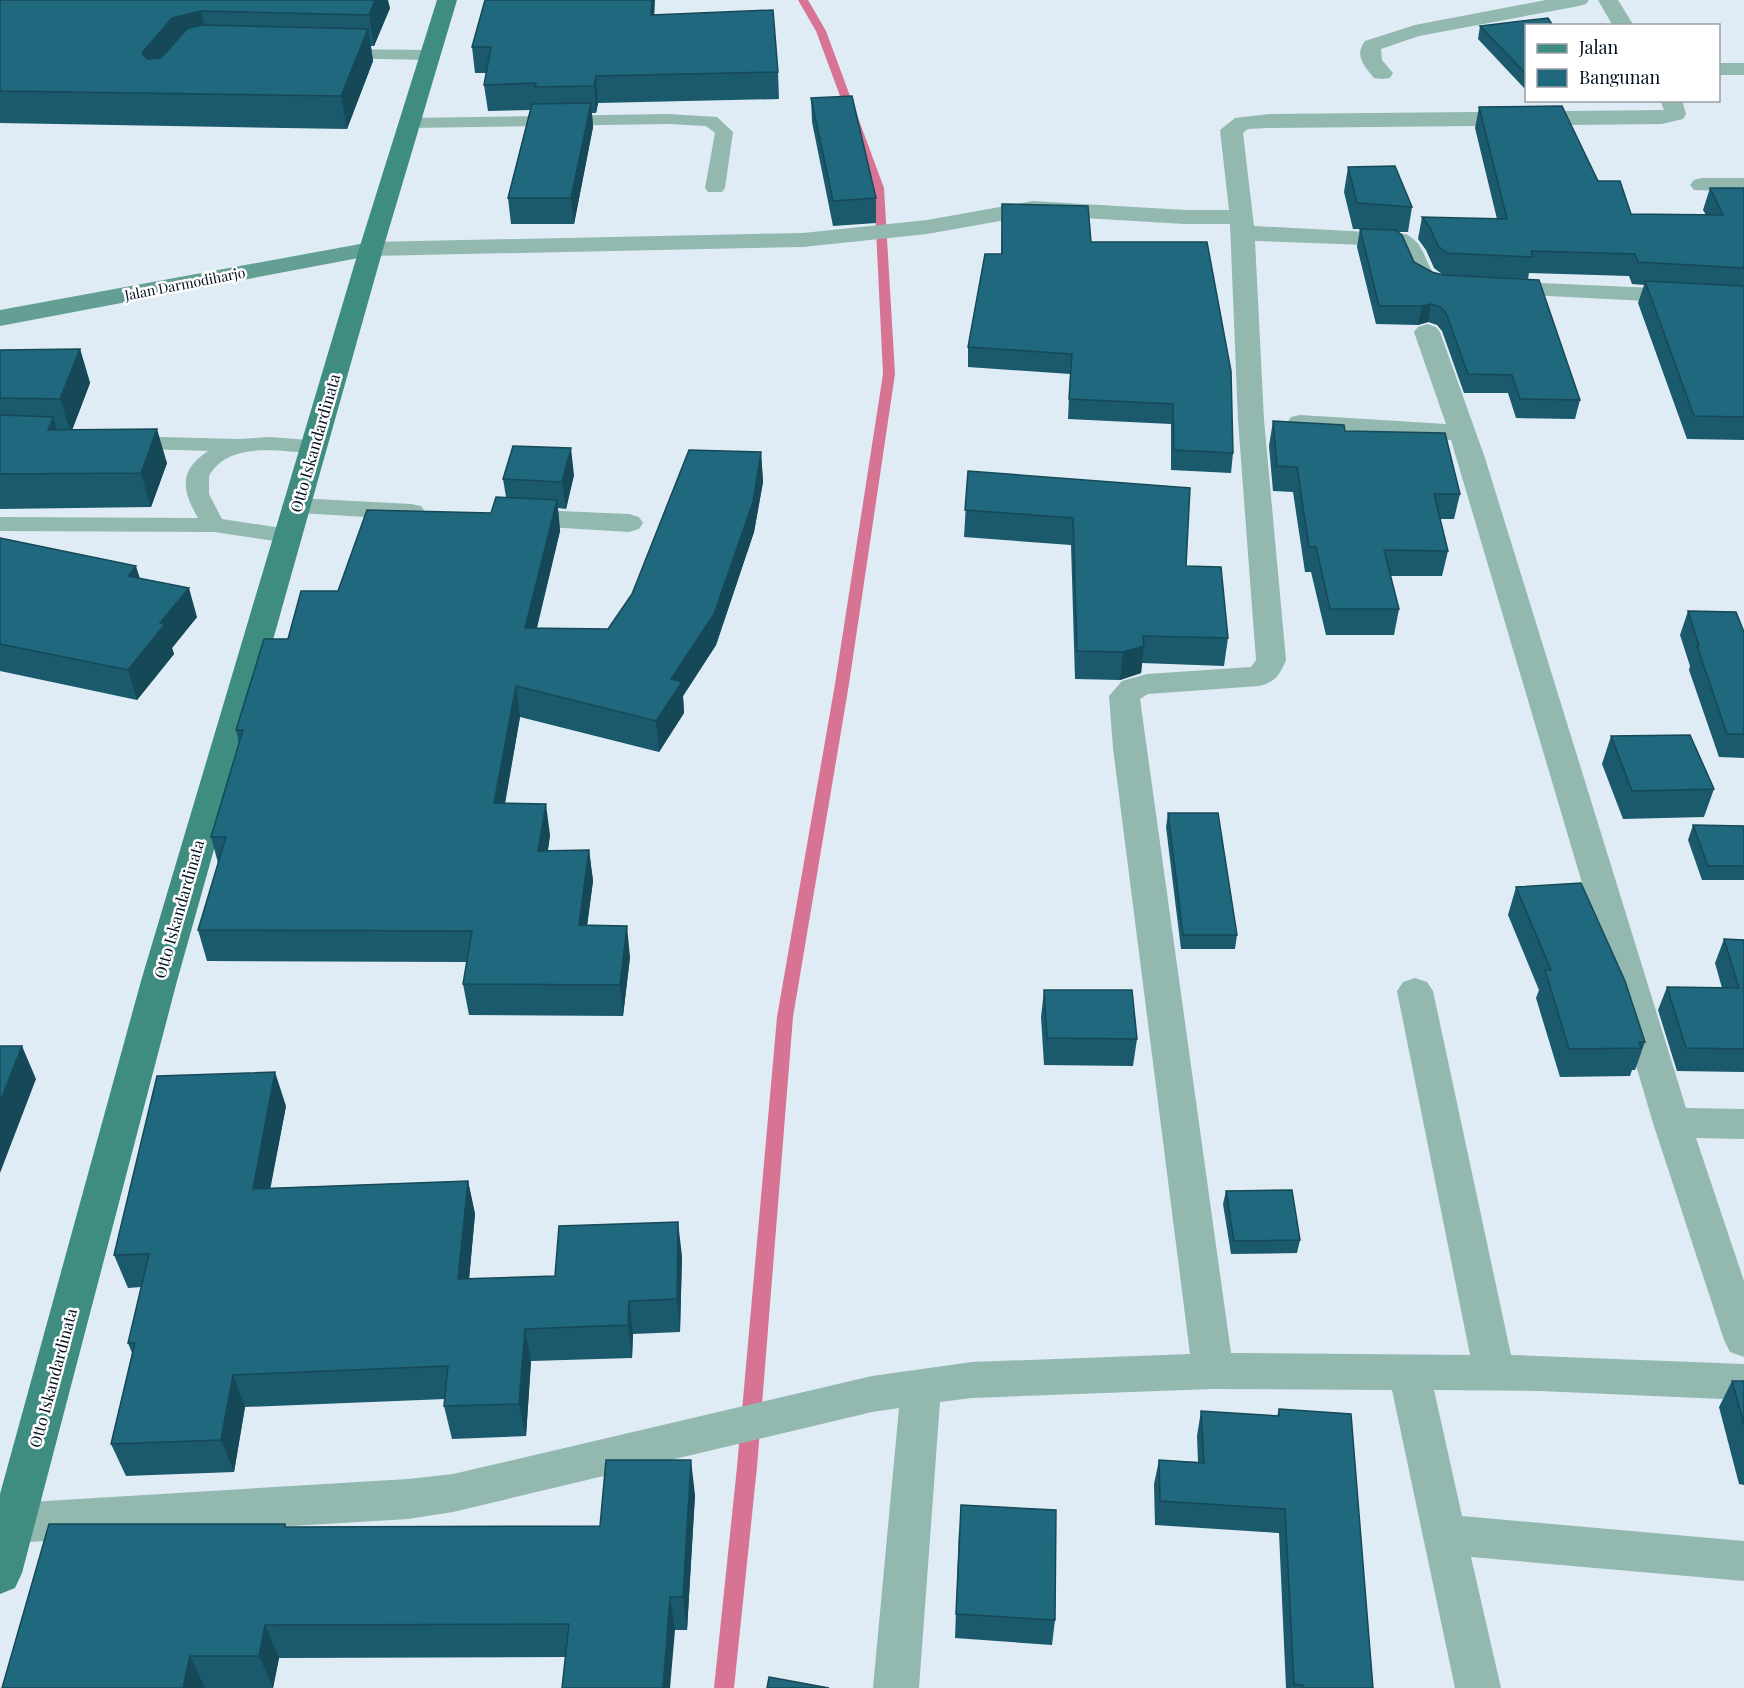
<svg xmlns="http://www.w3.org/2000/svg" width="1744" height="1688" viewBox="0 0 1744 1688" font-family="'Playfair Display',serif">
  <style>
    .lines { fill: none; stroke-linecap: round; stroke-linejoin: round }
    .stream { fill: #d77493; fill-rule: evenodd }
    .lane { fill: #92b8b0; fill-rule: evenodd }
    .street { fill: #92b8b0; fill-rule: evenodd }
    .secondary { fill: #649f94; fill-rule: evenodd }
    .primary { fill: #3e8d80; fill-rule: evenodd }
    .wall { fill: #1b596c }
    .shaded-wall { fill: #164958 }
    .building { fill: #1f687d; stroke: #164958; stroke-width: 1.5 }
    .labels { text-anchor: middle; stroke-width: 5; stroke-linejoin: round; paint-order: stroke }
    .far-street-label { font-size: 14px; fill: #000f20; stroke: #fff }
    .street-label { font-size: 16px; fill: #000f20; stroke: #fff }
  </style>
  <rect width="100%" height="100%" fill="#dfecf5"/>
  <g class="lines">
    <polygon class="stream" points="798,0 808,0 826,31 884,188 895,374 849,684 793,1017 757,1467 734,1688 714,1688 737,1467 777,1017 835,684 883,374 874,188 816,31"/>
    <g class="lane">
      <polygon points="335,49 430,50 436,51 439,55 436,59 430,60 329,58 326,54 329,50"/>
      <polygon points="668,114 717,117 733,132 725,188 722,192 708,192 705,188 715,133 706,126 668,124 409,128 403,127 400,123 403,119 409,118"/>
      <path d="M123,436l116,3 31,-2 51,4 3,5 -3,5 -8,2c-33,-1 -84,-13 -104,23v18l13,25 66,10 8,2 4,5 -4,5 -8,2 -74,-11 -214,-1v-14l198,1c-16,-28 -20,-47 10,-67l-93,-3 -3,-5 3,-5z"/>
    </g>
    <g class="street">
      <path d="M1546,0h43l-3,4 -7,2 -160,30 -38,13 1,11 11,13 -3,5 -8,1 -8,-1c-10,-12 -20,-23 -9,-37l50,-16z"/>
      <polygon points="1598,0 1618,0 1634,26 1613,26"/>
      <rect x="1718" y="63" width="26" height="12"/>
      <path d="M1660,100h22l4,14 -3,5 -21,5 -393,4 -21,1 -5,4 11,93 152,8c18,10 17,22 27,39l24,7 3,5 -3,5c-18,5 -43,-1 -51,-20 -4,-11 -2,-18 -14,-24l-137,-5 9,179 22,240c-6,15 -11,22 -27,26l-111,8 -8,5 91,654 239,2 -73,-364 6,-9 12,-4 12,4 6,9 78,364 233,9v36l-204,-9 -106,-1 28,126 282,25v40l-273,-24 30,131h-46l-63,-298 -179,-1 -241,9 -32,4 -21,286h-46l26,-280 -27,4 -419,100 -45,7 -395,24 -13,-5v-30l13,-5 395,-24 45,-5 419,-98 100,-14 218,-8 -77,-606 -4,-52 13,-15 25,-7 104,-7 5,-7 -18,-240 -8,-196h-45l-152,-9 -106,19 -124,13 -432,9 -9,-2 -3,-5 3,-5 9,-2 432,-9 124,-13 106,-19 152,9h44l-9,-80 15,-12 34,-4 395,-4z"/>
      <polygon points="1702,178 1744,178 1744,192 1694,190 1690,185 1694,180"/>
      <polygon points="1496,281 1744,292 1744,306 1487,293 1484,288 1487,283"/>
      <polygon points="1427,324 1436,327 1440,332 1485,458 1686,1108 1744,1109 1744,1139 1696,1138 1744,1281 1744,1357 1730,1352 1724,1340 1653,1123 1451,440 1300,431 1291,429 1287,423 1291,417 1300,415 1446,424 1414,332 1418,327"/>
      <polygon points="296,498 411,504 421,506 425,512 421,518 411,520 286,512 282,506 286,500"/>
      <polygon points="514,509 629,514 639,517 643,523 639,529 629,532 514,525 504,523 500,517 504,511"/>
    </g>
    <polygon class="secondary" points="371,242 380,244 383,249 380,254 0,326 0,310"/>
    <polygon class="primary" points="437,0 457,0 383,249 177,981 22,1573 15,1588 0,1594 0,1494 141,981 359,249"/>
  </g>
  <g class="wall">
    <polygon points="0,0 390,8 374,46 371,46 373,61 347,129 0,123"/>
    <polygon points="655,15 778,72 779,99 598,103 596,113 592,113 593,127 574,224 511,224 508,198 530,110 488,111 484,85 486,73 475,73 472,47"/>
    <polygon points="1480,26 1527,26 1527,89 1525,89 1478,39"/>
    <polygon points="811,98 876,198 876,223 833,226 812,122"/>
    <polygon points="1479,107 1598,181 1631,214 1706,215 1703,210 1710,188 1744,188 1744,440 1687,439 1638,303 1644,285 1632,284 1629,276 1529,273 1528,279 1443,275 1434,268 1426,250 1418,239 1422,217 1497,219 1475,128"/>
    <polygon points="1348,167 1412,207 1408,232 1397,232 1414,262 1580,400 1575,419 1516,418 1508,393 1464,393 1442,331 1437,325 1428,322 1418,325 1376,324 1357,247 1360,229 1353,229 1344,192"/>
    <polygon points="1002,204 1091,242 1233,453 1231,473 1171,470 1171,424 1068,419 1070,374 968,367 968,347 1001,254"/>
    <polygon points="80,349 90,383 72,430 167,463 151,507 0,509 0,350"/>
    <polygon points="1273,421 1345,431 1460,494 1454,519 1440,519 1448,551 1442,576 1390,576 1399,609 1394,635 1326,635 1311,572 1305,572 1293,492 1273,491 1269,446"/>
    <polygon points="761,452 763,482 754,532 716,645 683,696 684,713 659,752 520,717 505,804 550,835 548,850 589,850 593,881 587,925 630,957 623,1016 469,1015 463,984 467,962 207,961 198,930 218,863 211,837 239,743 236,730 288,639 338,591 491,513 506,497 503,479 574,475 566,509 558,508 560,531 537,628 608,629"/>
    <polygon points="968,471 1186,566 1228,638 1224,666 1142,663 1141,673 1120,680 1075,679 1071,545 964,537"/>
    <polygon points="0,538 140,578 197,617 172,648 174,654 137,700 0,671"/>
    <polygon points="1688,611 1744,632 1744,758 1719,757 1689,670 1690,666 1680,635"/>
    <polygon points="1611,736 1714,789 1704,817 1623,819 1602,764"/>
    <polygon points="1168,813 1237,935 1235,949 1181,949 1166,827"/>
    <polygon points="1693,825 1744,826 1744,880 1702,880 1688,840"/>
    <polygon points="1516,887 1645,1042 1635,1070 1632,1070 1630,1076 1560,1077 1536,998 1539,990 1508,915"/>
    <polygon points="1724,939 1744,940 1744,1072 1677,1071 1658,1010 1667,987 1722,988 1715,963"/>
    <polygon points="1044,990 1137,1039 1133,1066 1044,1065 1041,1017"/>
    <polygon points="286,1106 270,1188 468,1181 475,1214 469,1279 555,1276 682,1256 680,1332 633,1334 632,1358 531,1361 526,1436 452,1439 444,1406 445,1399 245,1407 234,1472 126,1476 111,1444 132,1353 128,1343 141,1287 128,1288 114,1255"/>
    <polygon points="1226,1191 1300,1240 1297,1253 1231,1254 1223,1204"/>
    <polygon points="1732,1381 1744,1381 1744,1485 1739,1484 1719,1407"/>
    <polygon points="1279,1409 1373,1688 1286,1688 1279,1533 1155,1525 1154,1484 1159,1460 1198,1462 1197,1436 1201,1411 1277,1416"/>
    <polygon points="695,1495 687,1630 675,1630 566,1657 279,1658 273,1688 2,1688 286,1527 600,1526"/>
    <polygon points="959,1530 1055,1620 1052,1645 955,1638"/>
  </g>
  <g class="shaded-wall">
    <polygon points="375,0 388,0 390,8 374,46 369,15"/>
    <polygon points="652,0 655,0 653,41 651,15"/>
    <polygon points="201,11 208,43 150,85 142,53 172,18"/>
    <polygon points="368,29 373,61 347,129 341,96"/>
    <polygon points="596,76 598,103 596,113 594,86"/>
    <polygon points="591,103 593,127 574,224 571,198"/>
    <polygon points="1431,304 1428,322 1418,325 1422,306"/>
    <polygon points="80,349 90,383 71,433 60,399"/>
    <polygon points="53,417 64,451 48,430"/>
    <polygon points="157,429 167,463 151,507 141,473"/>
    <polygon points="571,448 574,475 566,509 562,482"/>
    <polygon points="761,452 763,482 754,532 716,645 683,696 684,713 659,752 656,721 671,679"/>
    <polygon points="557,500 560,531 529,659 525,628"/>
    <polygon points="136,566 145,595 128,576"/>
    <polygon points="189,588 197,617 172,648 174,654 137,700 128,670 160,623"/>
    <polygon points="1144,646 1141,673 1120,680 1123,652"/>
    <polygon points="516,686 520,717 499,835 494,803"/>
    <polygon points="546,804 550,835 543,882 538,851"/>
    <polygon points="589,850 593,881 583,957 579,925"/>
    <polygon points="627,926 630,957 623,1016 620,985"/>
    <polygon points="22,1046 36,1079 0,1173 0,1102"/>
    <polygon points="275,1072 286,1106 264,1222 253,1189"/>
    <polygon points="468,1181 475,1214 466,1312 458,1279"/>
    <polygon points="678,1222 682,1256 680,1332 677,1299"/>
    <polygon points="629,1301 633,1334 632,1358 628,1325"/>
    <polygon points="525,1329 531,1361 526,1436 519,1404"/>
    <polygon points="233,1375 245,1407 234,1472 221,1440"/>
    <polygon points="691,1460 695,1495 687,1630 683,1597"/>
    <polygon points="670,1597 675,1630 670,1688 663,1688"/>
    <polygon points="265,1625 279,1658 273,1688 259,1656"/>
    <polygon points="190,1656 205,1688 183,1688"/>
  </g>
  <g class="building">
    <polygon points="0,0 375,0 369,15 201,11 172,18 142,53 147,59 161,58 187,29 201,25 368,29 341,96 0,91"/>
    <polygon points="485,0 652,0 651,15 773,10 778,72 596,76 594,86 535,87 536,83 484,85 491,47 472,47"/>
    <polygon points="1548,18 1553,26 1527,26 1527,75 1480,26"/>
    <polygon points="852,96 876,198 833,201 811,98"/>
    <polygon points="591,103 571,198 508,198 532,104"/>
    <polygon points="1562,106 1598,181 1620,181 1631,214 1723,215 1710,188 1744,188 1744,268 1638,262 1635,254 1531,251 1533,257 1447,253 1438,246 1430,228 1422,217 1507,219 1479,107"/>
    <polygon points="1395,166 1412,207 1357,203 1348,167"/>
    <polygon points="1002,204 1088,206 1091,242 1207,242 1231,371 1233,453 1174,450 1173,404 1069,399 1072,354 968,347 985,254 1002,254"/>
    <polygon points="1360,229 1395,230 1402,235 1414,262 1432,272 1443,275 1539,280 1580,400 1520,399 1512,375 1468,374 1446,313 1440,307 1431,304 1422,306 1379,306"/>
    <polygon points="1645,281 1744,286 1744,417 1694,416"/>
    <polygon points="80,349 60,399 0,398 0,350"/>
    <polygon points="0,415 53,417 48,430 157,429 141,473 0,474"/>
    <polygon points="1273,421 1344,425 1345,431 1445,433 1460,494 1434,494 1448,551 1384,550 1399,609 1330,609 1316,547 1309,547 1297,467 1277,466"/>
    <polygon points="513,446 571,448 562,482 503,479"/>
    <polygon points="689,450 761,452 753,502 714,614 671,679 682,682 656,721 516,686 494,803 546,804 538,851 589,850 579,925 627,926 620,985 463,984 472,931 198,930 226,837 211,837 243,730 236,730 264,639 288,639 301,591 338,591 367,510 491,513 496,497 557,500 525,628 608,629 632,594"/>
    <polygon points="968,471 1190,488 1186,566 1221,567 1228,638 1143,636 1144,646 1123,652 1077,651 1073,518 965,510"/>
    <polygon points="0,538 136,566 128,576 189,588 160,623 165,624 128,670 0,644"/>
    <polygon points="1688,611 1736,612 1744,632 1744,734 1727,734 1697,646 1699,646"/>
    <polygon points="1690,735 1714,789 1632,791 1611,736"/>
    <polygon points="1168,813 1218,813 1237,935 1183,935"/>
    <polygon points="1693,825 1744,826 1744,866 1708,866"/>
    <polygon points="1581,883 1625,981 1645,1042 1639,1042 1641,1048 1569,1049 1545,970 1551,970 1516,887"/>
    <polygon points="1724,939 1744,940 1744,1049 1686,1048 1667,987 1739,988"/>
    <polygon points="1044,990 1132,990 1137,1039 1047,1038"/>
    <polygon points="0,1046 22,1046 0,1102"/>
    <polygon points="275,1072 253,1189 468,1181 458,1279 555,1276 559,1226 678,1222 677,1299 629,1301 628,1325 525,1329 519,1404 444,1406 448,1366 233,1375 221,1440 111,1444 135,1343 128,1343 149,1254 114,1255 157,1076"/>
    <polygon points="1292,1190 1300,1240 1234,1241 1226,1191"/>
    <polygon points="1732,1381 1744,1381 1744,1424"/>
    <polygon points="1279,1409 1351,1414 1373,1688 1304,1688 1303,1685 1294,1684 1285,1509 1160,1501 1159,1460 1204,1463 1201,1411 1279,1416"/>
    <polygon points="606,1460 691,1460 683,1597 670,1597 663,1688 562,1688 569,1624 265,1625 259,1656 190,1656 183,1688 2,1688 49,1524 285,1524 285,1527 600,1526"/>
    <polygon points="961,1505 1056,1510 1055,1620 956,1614"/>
    <polygon points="769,1677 829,1688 767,1688"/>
  </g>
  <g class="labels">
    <g class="far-street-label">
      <text transform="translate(185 284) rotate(-11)" y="5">Jalan Darmodiharjo</text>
    </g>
    <g class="street-label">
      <text transform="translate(315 443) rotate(-74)" y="6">Otto Iskandardinata</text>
      <text transform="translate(179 909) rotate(-74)" y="6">Otto Iskandardinata</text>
      <text transform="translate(53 1378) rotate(-75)" y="6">Otto Iskandardinata</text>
    </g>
  </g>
  <rect x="1525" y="24" width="195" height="78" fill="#ffffff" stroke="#999fa6" stroke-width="1.5"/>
  <rect x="1537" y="44" width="30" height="9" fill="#3e8d80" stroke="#999fa6" stroke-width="1.5"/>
  <text x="1579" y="54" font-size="18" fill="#000f20">Jalan</text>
  <rect x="1537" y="69" width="30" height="18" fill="#1f687d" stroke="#999fa6" stroke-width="1.5"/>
  <text x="1579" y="84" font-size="18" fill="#000f20">Bangunan</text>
</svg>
